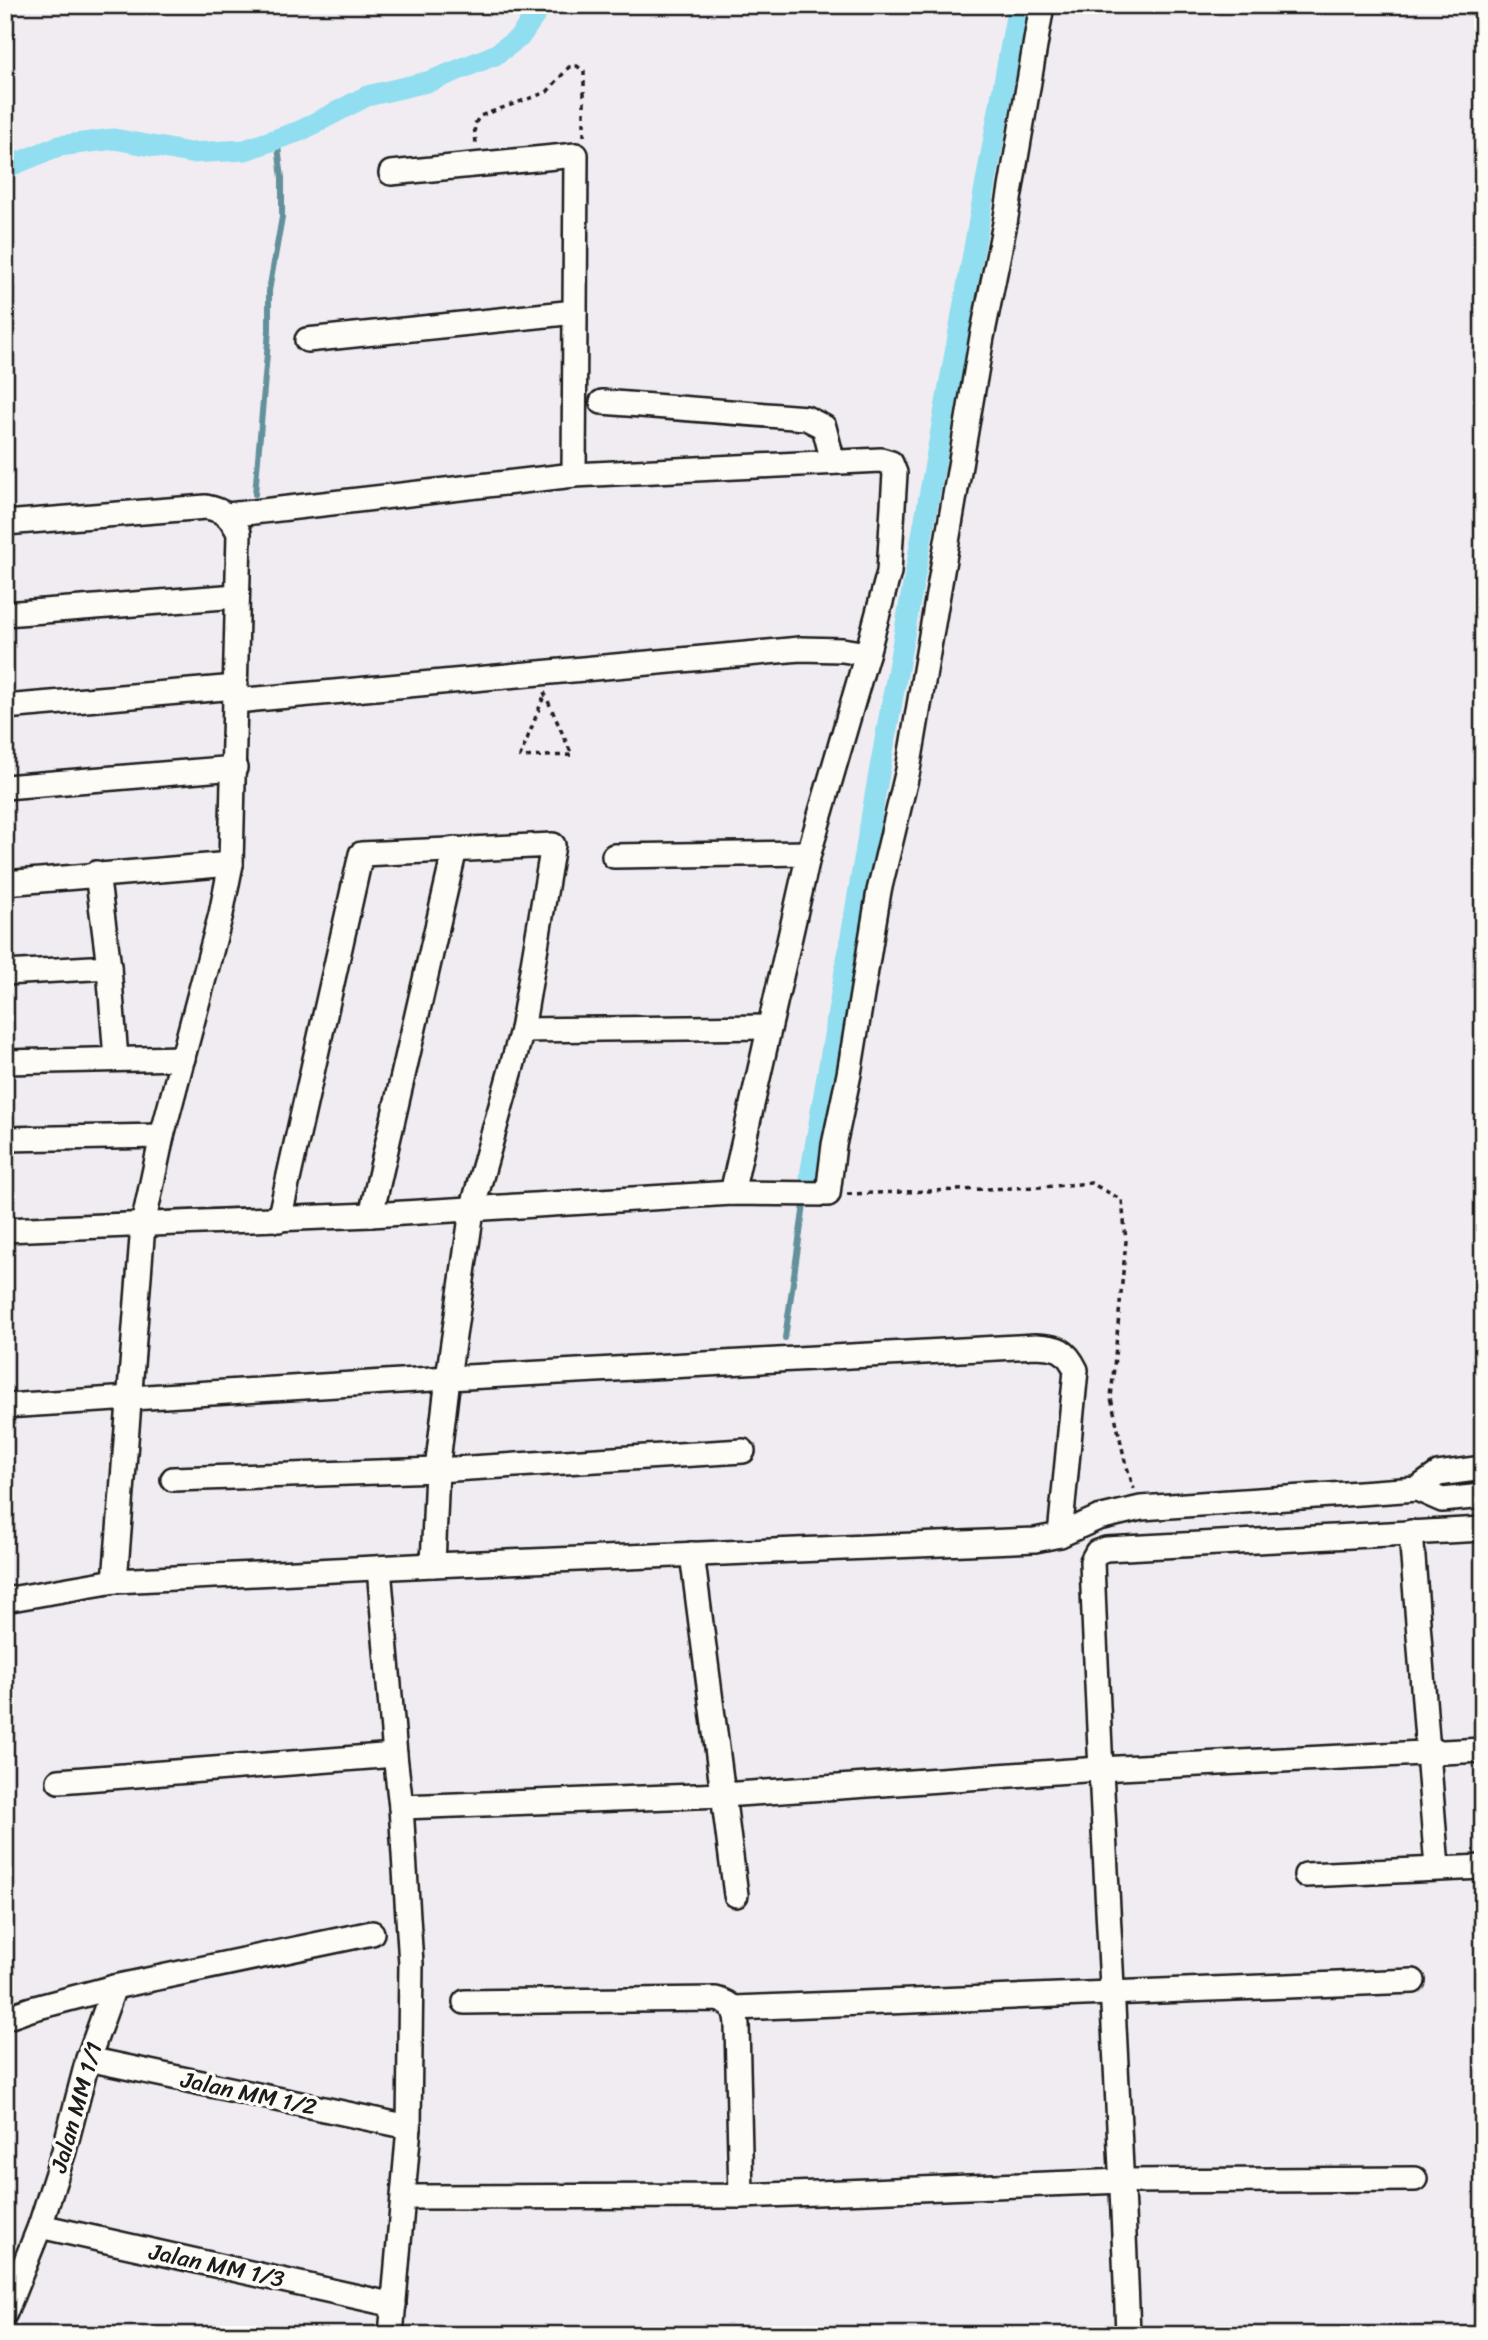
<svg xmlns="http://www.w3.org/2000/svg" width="1488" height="2340" viewBox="0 0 1488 2340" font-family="Sriracha,sans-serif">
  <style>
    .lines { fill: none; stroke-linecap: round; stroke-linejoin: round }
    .stream { stroke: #62909b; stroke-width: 6 }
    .canal { stroke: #90deef; stroke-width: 21 }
    .minor-casing { stroke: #1c1c1c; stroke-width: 28 }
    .path { stroke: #1c1c1c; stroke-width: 3.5; stroke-dasharray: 5 5; stroke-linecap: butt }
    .minor { stroke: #fdfcf7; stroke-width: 23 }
    .labels { text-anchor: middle; stroke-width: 7; stroke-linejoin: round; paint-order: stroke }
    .street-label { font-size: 23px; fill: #1c1c1c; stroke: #fdfcf7 }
  </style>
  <rect width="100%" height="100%" fill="#f1ecf2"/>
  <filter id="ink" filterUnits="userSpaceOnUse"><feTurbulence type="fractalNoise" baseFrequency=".0143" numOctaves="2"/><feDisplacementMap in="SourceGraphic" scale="14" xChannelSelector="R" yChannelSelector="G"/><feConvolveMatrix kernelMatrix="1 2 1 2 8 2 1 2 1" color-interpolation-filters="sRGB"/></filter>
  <g filter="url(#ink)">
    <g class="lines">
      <g class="stream">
        <polyline points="255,494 269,330 269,291 282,217 282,178 277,139"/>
        <polyline points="785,1338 804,1205"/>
      </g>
      <g class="canal">
        <polyline points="5,168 59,146 114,139 190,153 245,150 300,131 367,96 431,81 495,55 520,37 542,5"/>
        <polyline points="810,1176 874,801 1018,5"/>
      </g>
      <g class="minor-casing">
        <g id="minor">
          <polyline points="391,173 576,155 574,475"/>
          <polyline points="307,340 575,312"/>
          <polyline points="602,402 806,418 824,427 833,462"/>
          <polyline points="228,515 574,475 881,460 891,463 895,473 889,572 867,654"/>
          <path d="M5,523l201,-16c17,3 25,10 33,26l-8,331 -10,50 -59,222 -19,89 -28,356"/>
          <polyline points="5,614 237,596"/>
          <polyline points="235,701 800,649 842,650 867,654 809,853"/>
          <polyline points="5,707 236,687"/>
          <polyline points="5,787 235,768"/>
          <polyline points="614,856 809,853 732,1193"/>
          <polyline points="97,873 109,967 116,1059"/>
          <polyline points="5,883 231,864"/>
          <polyline points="5,973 109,967"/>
          <polyline points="522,1030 769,1027"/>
          <polyline points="5,1062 183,1058"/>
          <polyline points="5,1139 162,1136"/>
          <polyline points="371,1215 455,849"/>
          <polyline points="279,1220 361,854 553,845 522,1030 472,1210 448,1378 437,1470 433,1565"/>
          <polyline points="5,1230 371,1215 732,1193 828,1194 834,1145 849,1074 879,891 908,770 982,337 1005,223 1042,5"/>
          <path d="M5,1406l443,-28 588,-32c22,1 30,3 40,24l-16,165"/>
          <polyline points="173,1479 437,1470 743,1451"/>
          <polyline points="1417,1489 1438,1474 1483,1468"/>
          <polyline points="1411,1532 1437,1868"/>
          <polyline points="692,1554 736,1895"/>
          <polyline points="379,1568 395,1755 401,1807 411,1964 409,2127 391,2335"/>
          <polyline points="5,1600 115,1581 433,1565 1035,1540 1060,1535 1098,1518 1141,1508 1417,1489 1442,1500 1483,1496"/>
          <polyline points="59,1781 395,1755"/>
          <polyline points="401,1807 723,1795 1099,1769 1483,1750"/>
          <polyline points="1306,1875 1483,1867"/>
          <polyline points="734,2008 1413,1981"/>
          <polyline points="5,2018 31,2009 114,1987 372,1933"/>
          <polyline points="88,2059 409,2127"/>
          <polyline points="741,2196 1123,2181 1415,2179"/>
          <path d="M404,2197l337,-1 -4,-171c-1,-17 -6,-22 -21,-26l-251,3"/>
          <polyline points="40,2226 394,2305"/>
          <polyline points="5,2313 40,2226 64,2151 88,2059 114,1987"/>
          <path d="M1128,2335c-9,-258 -27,-516 -36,-774l5,-9 9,-3 377,-20"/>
        </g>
      </g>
      <g class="path">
        <polyline points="476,143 474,125 480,116 547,92 569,67 577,66 584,71 584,137"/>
        <polyline points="544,692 572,755 520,757 544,696"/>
        <polyline points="847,1194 1041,1187 1091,1183 1122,1200 1126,1241 1111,1398 1125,1461 1134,1489"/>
      </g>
      <use href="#minor" class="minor"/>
    </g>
  </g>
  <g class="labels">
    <g class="street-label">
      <text transform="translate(249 2093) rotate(12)" y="8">Jalan MM 1/2</text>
      <text transform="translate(76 2107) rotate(-74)" y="8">Jalan MM 1/1</text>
      <text transform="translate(217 2265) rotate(12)" y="8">Jalan MM 1/3</text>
    </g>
  </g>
  <rect width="1488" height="2340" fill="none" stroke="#fdfcf7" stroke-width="28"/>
  <rect x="14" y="14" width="1460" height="2312" fill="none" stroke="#1c1c1c" stroke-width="2.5" filter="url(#ink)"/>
</svg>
